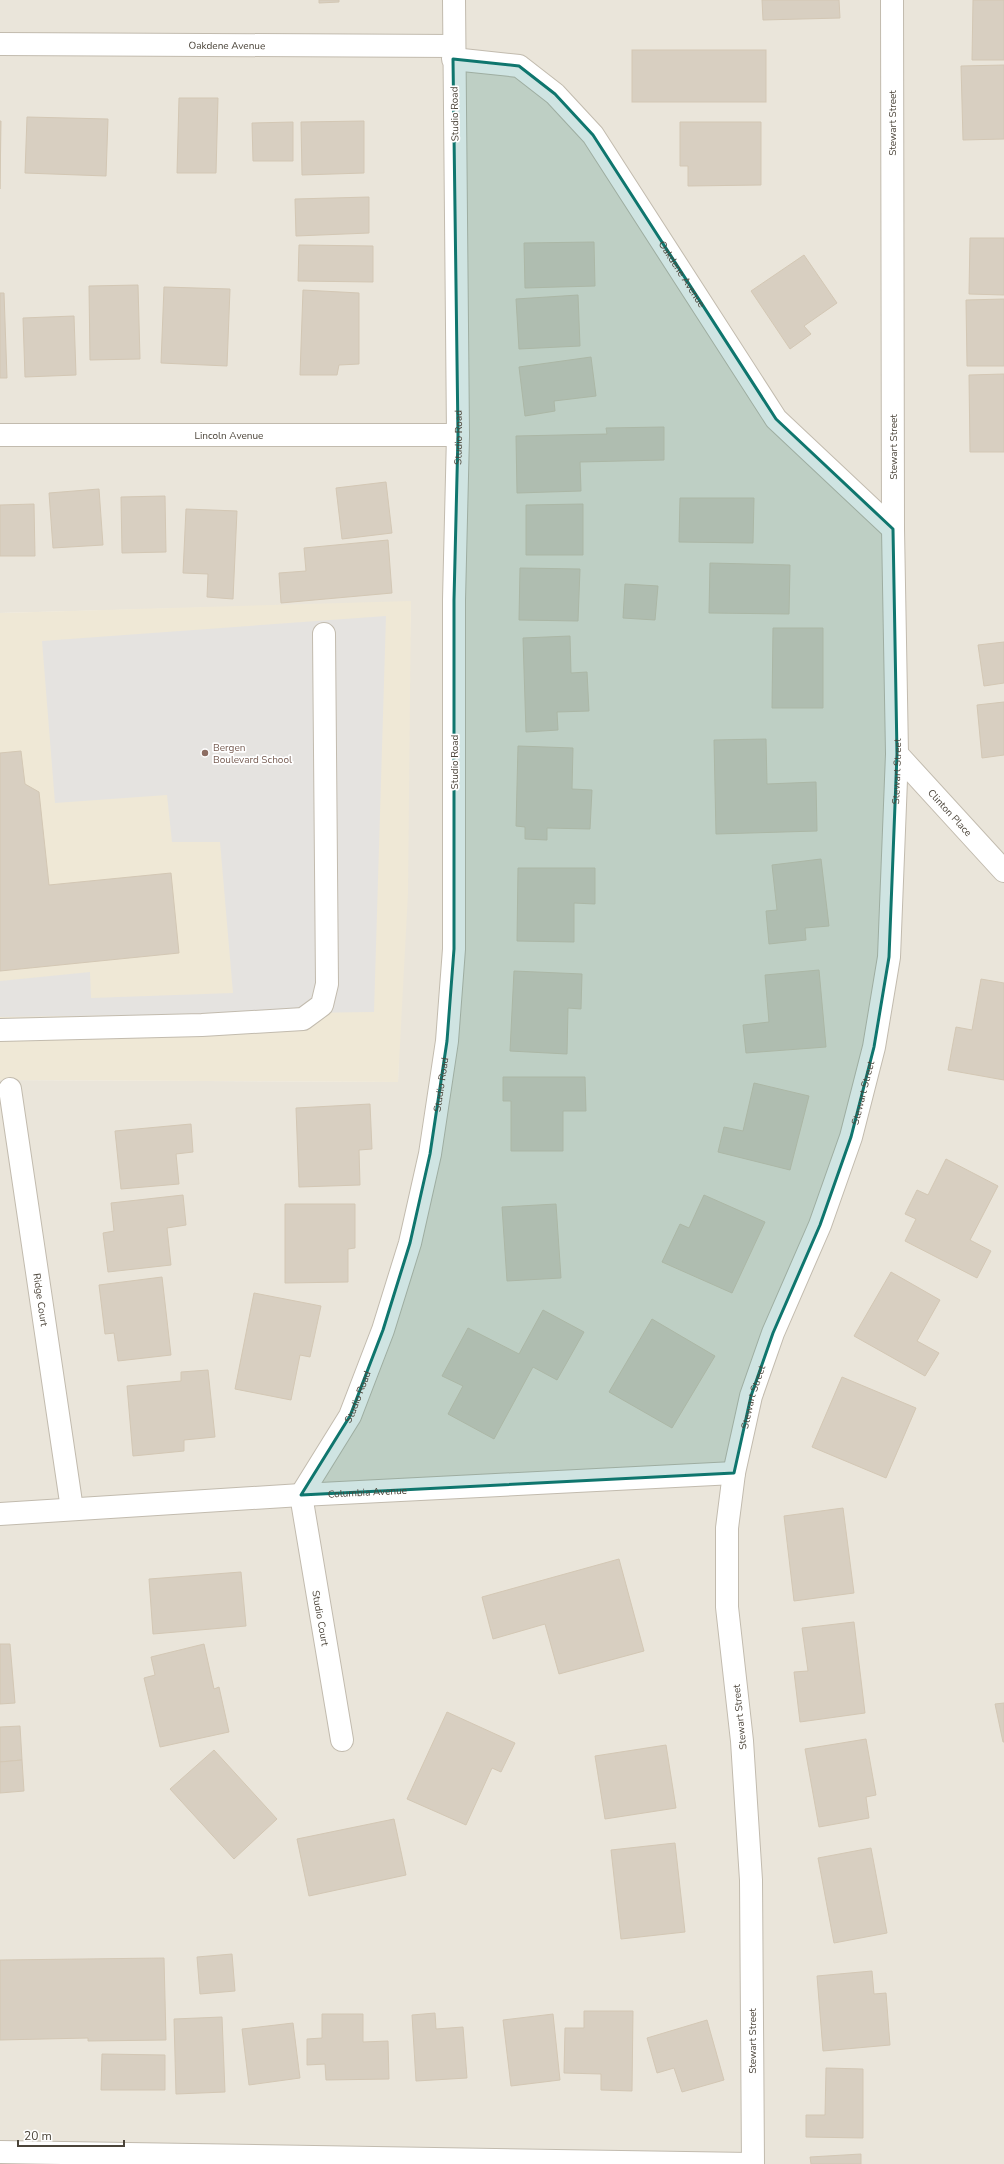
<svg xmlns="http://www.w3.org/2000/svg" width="1004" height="2164" viewBox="0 0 1004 2164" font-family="'Nunito Sans',sans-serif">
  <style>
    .residential { fill: #eae5da }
    .education { fill: #efe8d6 }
    .parking { fill: #e5e3e0 }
    .building { fill: #d8cfc1; stroke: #d3c7b4 }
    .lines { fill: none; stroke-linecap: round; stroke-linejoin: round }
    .minor-casing { stroke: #c2bbae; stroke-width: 24 }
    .minor { stroke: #fff; stroke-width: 22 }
    .marked { fill: #0f766e; fill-opacity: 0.2; stroke: #0f766e; stroke-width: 3; stroke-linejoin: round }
    .education-dot { fill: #8d6e63; stroke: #fff; stroke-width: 1.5 }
    .labels { text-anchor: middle; stroke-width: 3.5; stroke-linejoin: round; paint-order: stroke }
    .street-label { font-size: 10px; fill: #4b4439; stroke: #fff }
    .education-label { font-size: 10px; fill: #785e54; stroke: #fff; text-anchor: start }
  </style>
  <rect width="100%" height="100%" fill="#f6f3ec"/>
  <polygon class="residential" points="0,0 1004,0 1004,2164 0,2164 0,1080 398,1082 411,602 0,613"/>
  <polygon class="education" points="411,601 408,893 398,1082 0,1080 0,613"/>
  <polygon class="parking" points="386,616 374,1012 0,1017 0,981 90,972 91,998 233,993 220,842 172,842 167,795 55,803 42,641"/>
  <g class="building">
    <polygon points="319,0 339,0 339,2 319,3"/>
    <polygon points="762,0 839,0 840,18 763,20"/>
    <polygon points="973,0 1004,0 1004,60 972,60"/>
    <rect x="632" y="50" width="134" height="52"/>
    <polygon points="1004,65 1004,139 963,140 961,66"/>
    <polygon points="179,98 218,98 216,173 177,173"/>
    <polygon points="27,117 108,119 106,176 25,173"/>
    <polygon points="0,121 1,121 0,189"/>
    <polygon points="364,121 364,173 302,175 301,122"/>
    <polygon points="293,122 293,161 253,161 252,123"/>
    <polygon points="680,122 761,122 761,185 688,186 688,166 680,166"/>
    <polygon points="369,197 369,233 296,236 295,199"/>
    <polygon points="970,238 1004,238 1004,295 969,294"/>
    <polygon points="594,242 595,286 525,288 524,243"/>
    <polygon points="299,245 373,246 373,282 298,281"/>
    <polygon points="804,255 837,303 804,326 811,334 790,349 751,291"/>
    <polygon points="138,285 140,359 90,360 89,286"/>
    <polygon points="164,287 230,289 227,366 161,363"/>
    <polygon points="303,290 359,293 359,364 339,365 337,375 300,375"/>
    <polygon points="0,293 4,293 7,378 0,378"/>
    <polygon points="578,295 580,346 519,349 516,299"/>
    <polygon points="1004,299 1004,366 967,366 966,300"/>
    <polygon points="74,316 76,375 25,377 23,318"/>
    <polygon points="591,357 596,396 554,401 555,411 525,416 519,367"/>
    <polygon points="1004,374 1004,452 970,452 969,375"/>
    <polygon points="664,427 664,460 580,462 581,491 517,493 516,436 607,434 606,428"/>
    <polygon points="386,482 392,533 342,539 336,488"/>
    <polygon points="99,489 103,545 53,548 49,493"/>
    <polygon points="165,496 166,552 122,553 121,497"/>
    <polygon points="680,498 754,498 753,543 679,542"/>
    <polygon points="34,504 35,556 0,556 0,505"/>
    <polygon points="583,504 583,555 526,555 526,505"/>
    <polygon points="186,509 237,511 233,599 207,597 208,574 183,573"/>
    <polygon points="388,540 392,593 281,603 279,573 306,571 304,548"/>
    <polygon points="710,563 790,565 789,614 709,613"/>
    <polygon points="520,568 580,569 578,621 519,620"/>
    <polygon points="625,584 658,586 655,620 623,618"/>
    <polygon points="773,628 823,628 823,708 772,708"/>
    <polygon points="570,636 571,673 587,672 589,711 557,712 558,730 526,732 523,638"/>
    <polygon points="1004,642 1004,683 984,686 978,645"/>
    <polygon points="1004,702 1004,755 982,758 977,705"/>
    <polygon points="766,739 767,784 816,782 817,831 716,834 714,740"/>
    <polygon points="518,746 573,748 572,789 592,790 590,829 547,828 547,840 525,839 525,827 516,826"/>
    <polygon points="21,751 25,784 39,792 49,885 171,873 179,953 0,971 0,753"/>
    <polygon points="821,859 829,926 805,928 806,940 769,944 766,911 777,910 772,865"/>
    <polygon points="518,868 595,868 595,904 574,903 574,942 517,941"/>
    <polygon points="819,970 826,1047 746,1053 743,1025 769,1022 765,975"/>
    <polygon points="514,971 582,974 581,1009 568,1008 567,1054 510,1051"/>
    <polygon points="981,979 1004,983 1004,1080 948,1070 956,1027 972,1030"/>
    <polygon points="503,1077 585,1077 586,1111 563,1111 563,1151 511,1151 511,1101 503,1101"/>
    <polygon points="754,1083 809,1096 790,1170 718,1152 724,1127 743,1131"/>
    <polygon points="370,1104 372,1149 359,1150 360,1185 299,1187 296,1108"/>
    <polygon points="191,1124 193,1152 176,1154 179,1184 121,1189 115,1131"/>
    <polygon points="946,1159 998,1186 970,1240 991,1251 977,1278 905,1241 916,1219 905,1214 917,1190 928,1195"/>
    <polygon points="183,1195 186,1225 167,1228 171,1265 108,1272 103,1233 114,1231 111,1203"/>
    <polygon points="704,1195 765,1222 732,1293 662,1262 680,1224 689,1228"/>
    <polygon points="285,1204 355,1204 355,1248 348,1249 348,1282 285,1283"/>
    <polygon points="556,1204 561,1278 507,1281 502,1207"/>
    <polygon points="891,1272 940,1300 917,1341 939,1353 925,1376 854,1336"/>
    <polygon points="162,1277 171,1355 118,1361 114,1333 105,1334 99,1285"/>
    <polygon points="254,1293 321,1306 310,1357 300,1355 291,1400 235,1389"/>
    <polygon points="543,1310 584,1332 557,1380 533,1367 494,1439 448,1414 463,1386 442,1376 468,1328 519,1354"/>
    <polygon points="652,1319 715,1356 672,1428 609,1392"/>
    <polygon points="208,1370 215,1437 184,1440 184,1451 133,1456 127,1386 181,1381 181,1372"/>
    <polygon points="842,1377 916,1408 886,1478 812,1447"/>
    <polygon points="843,1508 854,1593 794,1601 784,1516"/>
    <polygon points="619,1559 644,1651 559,1674 545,1624 493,1639 482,1597"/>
    <polygon points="241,1572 246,1626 153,1634 149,1579"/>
    <polygon points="854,1622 865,1713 800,1722 794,1672 808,1671 802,1628"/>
    <polygon points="0,1644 10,1644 15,1703 0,1704"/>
    <polygon points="204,1644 214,1689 219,1687 229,1732 160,1747 144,1678 155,1675 151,1657"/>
    <polygon points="1004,1703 1004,1742 1003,1742 995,1704"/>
    <polygon points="447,1712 515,1743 501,1772 492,1768 466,1825 407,1799"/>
    <polygon points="20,1726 22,1760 0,1762 0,1727"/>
    <polygon points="866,1739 876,1795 866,1797 869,1818 819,1827 805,1749"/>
    <polygon points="666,1745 676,1808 605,1819 595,1756"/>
    <polygon points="214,1750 277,1819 234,1859 170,1789"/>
    <polygon points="22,1760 24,1791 0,1793 0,1762"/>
    <polygon points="394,1819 406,1875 309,1896 297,1839"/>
    <polygon points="675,1843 685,1932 621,1939 611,1850"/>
    <polygon points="871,1848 887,1933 834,1943 818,1858"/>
    <polygon points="232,1954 235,1991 200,1994 197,1957"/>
    <polygon points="164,1958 166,2040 88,2041 88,2038 0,2040 0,1960"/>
    <polygon points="872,1971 874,1994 886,1993 890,2045 823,2051 817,1976"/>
    <polygon points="584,2011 633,2011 632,2091 601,2090 601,2074 564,2073 565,2028 584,2028"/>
    <polygon points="435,2013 436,2029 463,2027 467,2078 416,2081 412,2015"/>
    <polygon points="322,2014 363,2014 363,2042 388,2041 389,2079 326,2080 325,2064 307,2065 307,2039 322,2038"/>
    <polygon points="553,2014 560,2080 511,2086 503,2020"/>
    <polygon points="222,2017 225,2092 176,2094 174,2019"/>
    <polygon points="707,2020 724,2080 682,2092 674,2068 657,2073 647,2038"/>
    <polygon points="293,2023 300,2078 249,2085 242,2029"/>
    <polygon points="102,2054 165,2055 165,2090 101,2090"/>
    <polygon points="826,2068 863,2069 863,2138 806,2137 806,2115 825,2115"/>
    <polygon points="861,2154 861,2164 811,2164 810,2157"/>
  </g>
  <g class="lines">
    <g class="minor-casing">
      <g id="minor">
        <path id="s1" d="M0,44l454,2"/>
        <path id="s2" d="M453,59l66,7 36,28 38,41 183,284 117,110"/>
        <path id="s3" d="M0,435h458"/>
        <path id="s4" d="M897,754l107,117"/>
        <polyline points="0,1030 202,1025 303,1019 322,1005 327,984 324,634"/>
        <path id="s5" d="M10,1089l62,420"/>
        <path id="s6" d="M0,1514l301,-19 433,-22"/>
        <path id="s7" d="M342,1740l-41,-245 49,-79 33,-86 27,-87 20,-89 17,-113 7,-92v-349l4,-165 -4,-435"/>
        <polyline points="0,2152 750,2164"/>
        <path id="s8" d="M753,2164l-2,-284 -9,-139 -15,-134v-79l7,-55 17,-77 22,-63 47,-108 31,-88 23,-90 15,-90 8,-203 -4,-225 -1,-529"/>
      </g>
    </g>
    <use href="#minor" class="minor"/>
  </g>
  <path class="marked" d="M453,59l66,7 36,28 38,41 183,284 117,110 4,225 -8,203 -15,90 -23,90 -31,88 -47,108 -22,63 -17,77 -433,22 49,-79 33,-86 27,-87 20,-89 17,-113 7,-92v-349l4,-165z"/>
  <circle class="education-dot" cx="205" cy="753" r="4"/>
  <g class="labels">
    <g class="street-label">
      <text dy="4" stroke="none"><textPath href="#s1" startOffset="227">Oakdene Avenue</textPath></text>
      <text transform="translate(454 114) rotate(-91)" y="4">Studio Road</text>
      <text transform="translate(892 123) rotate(-90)" y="4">Stewart Street</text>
      <text dy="4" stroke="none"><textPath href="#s2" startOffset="333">Oakdene Avenue</textPath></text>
      <text dy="4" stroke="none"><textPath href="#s3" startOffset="229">Lincoln Avenue</textPath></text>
      <text dy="4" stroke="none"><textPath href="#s7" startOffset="1334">Studio Road</textPath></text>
      <text transform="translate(893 447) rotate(-90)" y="4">Stewart Street</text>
      <text transform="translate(454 762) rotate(-90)" y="4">Studio Road</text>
      <text dy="4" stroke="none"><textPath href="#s8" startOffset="1419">Stewart Street</textPath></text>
      <text dy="4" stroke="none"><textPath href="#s4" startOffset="79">Clinton Place</textPath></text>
      <text dy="4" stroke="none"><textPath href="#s7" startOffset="686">Studio Road</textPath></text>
      <text dy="4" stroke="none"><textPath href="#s8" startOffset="1095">Stewart Street</textPath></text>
      <text dy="4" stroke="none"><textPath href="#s5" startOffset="213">Ridge Court</textPath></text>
      <text dy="4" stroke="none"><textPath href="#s7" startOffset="362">Studio Road</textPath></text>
      <text dy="4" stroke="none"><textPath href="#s8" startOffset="771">Stewart Street</textPath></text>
      <text dy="4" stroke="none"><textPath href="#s6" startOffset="368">Columbia Avenue</textPath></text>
      <text transform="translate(321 1618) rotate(80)" y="4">Studio Court</text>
      <text transform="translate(739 1717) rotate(-96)" y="4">Stewart Street</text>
      <text transform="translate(752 2041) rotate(-90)" y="4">Stewart Street</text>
    </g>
    <g class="education-label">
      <text x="213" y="751">Bergen<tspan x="213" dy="12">Boulevard School</tspan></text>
    </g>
  </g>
  <path d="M18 2140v6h106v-6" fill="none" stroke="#4b4439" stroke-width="2"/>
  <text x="24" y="2140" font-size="12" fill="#4b4439" stroke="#ffffff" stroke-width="3" paint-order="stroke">20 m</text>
</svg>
